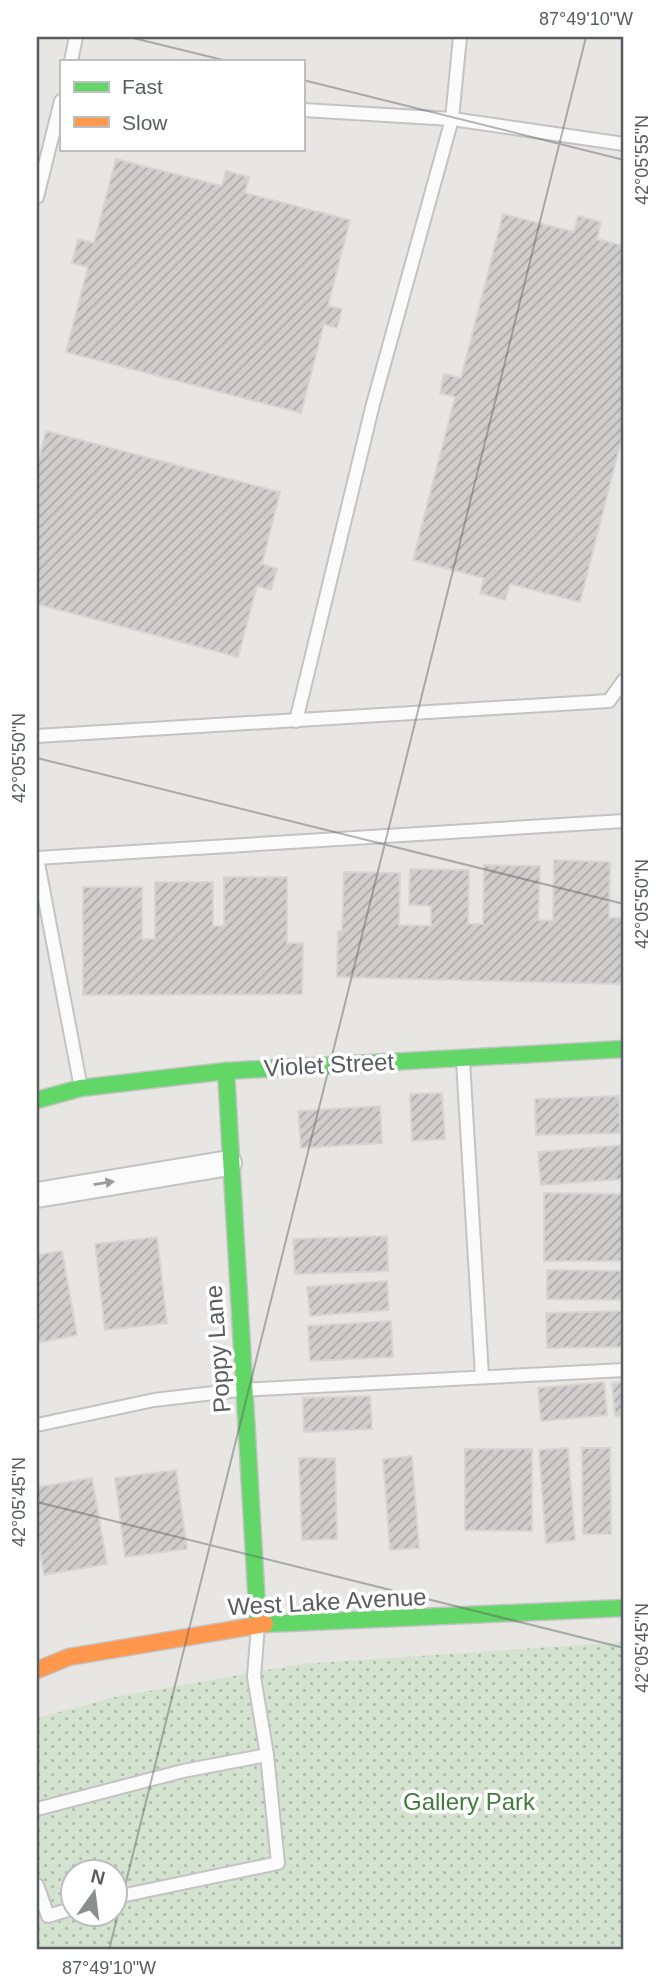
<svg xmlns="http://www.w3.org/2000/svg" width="661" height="1987" viewBox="0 0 661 1987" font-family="Arial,sans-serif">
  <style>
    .park { fill: url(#park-dots); fill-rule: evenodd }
    .building { fill: url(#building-hatch); stroke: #d7d5d2; stroke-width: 2 }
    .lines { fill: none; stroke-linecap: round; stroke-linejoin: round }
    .lane-casing { stroke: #c4c3c4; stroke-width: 16 }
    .street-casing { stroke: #c4c3c4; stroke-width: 28 }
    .fast-casing { stroke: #c3c3c4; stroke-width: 19 }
    .slow-casing { stroke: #c3c3c4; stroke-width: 19 }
    .lane { stroke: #fcfbfb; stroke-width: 12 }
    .street { stroke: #fcfbfb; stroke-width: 24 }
    .fast { stroke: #63d668; stroke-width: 16 }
    .slow { stroke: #ff974d; stroke-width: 16 }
    .oneway { fill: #9a9c9e }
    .ticks { fill: none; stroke: #595d60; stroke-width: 2; stroke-opacity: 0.45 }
    .labels { text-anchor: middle; stroke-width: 7; stroke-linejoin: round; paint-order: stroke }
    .street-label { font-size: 24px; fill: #595d60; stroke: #fff }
    .park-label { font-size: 24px; fill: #437b3d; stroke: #fff }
    .neatline { fill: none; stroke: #595d60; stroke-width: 2.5 }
    .ticks-label { font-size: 18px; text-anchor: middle; fill: #595d60 }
  </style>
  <defs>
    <pattern id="park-dots" width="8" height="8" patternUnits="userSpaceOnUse" patternTransform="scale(1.75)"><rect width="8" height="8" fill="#d4e3cf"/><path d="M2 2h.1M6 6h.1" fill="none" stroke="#afbbab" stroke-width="1.8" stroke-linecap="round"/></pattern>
    <pattern id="building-hatch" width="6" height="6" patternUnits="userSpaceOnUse" patternTransform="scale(1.75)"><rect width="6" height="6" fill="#d0cecc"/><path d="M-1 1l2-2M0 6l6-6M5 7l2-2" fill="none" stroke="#acaaa9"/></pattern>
  </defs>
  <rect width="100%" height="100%" fill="#e8e6e3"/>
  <path class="park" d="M624,1642v308h-587v-232l78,-21 186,-33zM74,1871h42v42h-42z"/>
  <g class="building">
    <polygon points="116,159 222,186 226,171 249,177 245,193 350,220 328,306 342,309 337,328 324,324 301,413 66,352 88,267 72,263 78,239 94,243"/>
    <polygon points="503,214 574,232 578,216 601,222 597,239 624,246 624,442 621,441 580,602 510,584 505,600 480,593 484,578 413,560 455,397 440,393 444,374 461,378"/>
    <polygon points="46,431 280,492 262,564 277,569 271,590 257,586 238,657 37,604 37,468"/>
    <polygon points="554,860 610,862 609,918 624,918 622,984 337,977 338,931 342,932 344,872 400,873 399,925 431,926 431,906 409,905 410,869 469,870 468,924 483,924 484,865 540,866 538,920 553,921"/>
    <polygon points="224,877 287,877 287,943 303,943 302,994 83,995 83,887 142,887 142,939 155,939 155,882 213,882 213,926 224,926"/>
    <polygon points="442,1093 445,1139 412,1141 410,1094"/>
    <polygon points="619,1096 620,1133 536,1135 535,1099"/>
    <polygon points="380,1106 382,1143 301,1148 298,1111"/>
    <polygon points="624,1145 624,1179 541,1185 538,1152"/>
    <polygon points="544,1193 624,1194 624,1261 544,1261"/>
    <polygon points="387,1236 388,1271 295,1274 293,1239"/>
    <polygon points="157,1237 167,1323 105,1330 95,1244"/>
    <polygon points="62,1251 77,1335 37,1343 37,1255"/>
    <polygon points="547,1270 624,1271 624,1300 547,1299"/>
    <polygon points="387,1281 389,1310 310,1316 307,1287"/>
    <polygon points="624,1311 624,1347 547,1348 546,1313"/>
    <polygon points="391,1321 393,1357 310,1361 308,1326"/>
    <polygon points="604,1382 607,1415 541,1421 538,1388"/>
    <polygon points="624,1382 624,1415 615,1416 612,1383"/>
    <polygon points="370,1396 372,1429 304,1432 303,1398"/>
    <rect x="622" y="1445" width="2" height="81"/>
    <polygon points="568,1448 575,1540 546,1543 539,1450"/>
    <polygon points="582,1448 610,1448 611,1534 583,1534"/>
    <polygon points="465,1449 532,1449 532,1531 465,1530"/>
    <polygon points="412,1456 419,1548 390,1550 383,1459"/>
    <polygon points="299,1458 335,1458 337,1539 302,1540"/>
    <polygon points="176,1470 187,1549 125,1557 115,1478"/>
    <polygon points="92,1478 107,1564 44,1575 37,1534 37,1487"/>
  </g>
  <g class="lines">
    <g class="lane-casing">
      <g id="lane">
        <polyline points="71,61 76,37"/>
        <polyline points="303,110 452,119 460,37"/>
        <polyline points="37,197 61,101"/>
        <polyline points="296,721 373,404 452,119 624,144"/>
        <polyline points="37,736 609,701 624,680"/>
        <polyline points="37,858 624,821"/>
        <polyline points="37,858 81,1088"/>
        <polyline points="463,1061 482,1376"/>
        <polyline points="37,1425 154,1400 239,1390 624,1370"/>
        <polyline points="37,1809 183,1771 267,1755"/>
        <polyline points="37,1885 48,1916 74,1908"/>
        <polyline points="116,1897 278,1863 267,1755 254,1677 258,1625"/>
      </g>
    </g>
    <g class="street-casing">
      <polyline id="street" points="37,1195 229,1163"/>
    </g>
    <g class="fast-casing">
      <g id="fast">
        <polyline points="226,1071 258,1624"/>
        <polyline points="37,1100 81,1088 226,1071 624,1049"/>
        <polyline points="265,1624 624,1608"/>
      </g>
    </g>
    <g class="slow-casing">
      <polyline id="slow" points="37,1670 69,1657 265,1624"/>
    </g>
    <use href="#lane" class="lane"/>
    <use href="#street" class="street"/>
    <use href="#fast" class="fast"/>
    <use href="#slow" class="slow"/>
  </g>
  <defs><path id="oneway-solid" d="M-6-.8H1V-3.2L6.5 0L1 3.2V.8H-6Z" transform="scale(1.75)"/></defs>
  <use class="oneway" href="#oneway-solid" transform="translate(104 1183) rotate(-9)"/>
  <path class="ticks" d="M129,37l98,24M303,80l321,80M37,758l587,146M37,1502l587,146M109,1950l477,-1913"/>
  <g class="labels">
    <g class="street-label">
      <text transform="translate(329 1065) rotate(-3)" y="8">Violet Street</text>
      <text transform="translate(218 1349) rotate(-94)" y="8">Poppy Lane</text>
      <text transform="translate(327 1602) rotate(-3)" y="8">West Lake Avenue</text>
    </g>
    <g class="park-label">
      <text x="469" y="1810">Gallery Park</text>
    </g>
  </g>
  <rect width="661" height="1987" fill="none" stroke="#ffffff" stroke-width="77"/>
  <rect x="60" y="60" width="245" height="91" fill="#ffffff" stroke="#bdbebf" stroke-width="2"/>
  <rect x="74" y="82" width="35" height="10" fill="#63d668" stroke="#bdbebf" stroke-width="2"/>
  <text x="122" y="94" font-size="21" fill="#595d60">Fast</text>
  <rect x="74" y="117" width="35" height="10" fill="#ff974d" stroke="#bdbebf" stroke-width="2"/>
  <text x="122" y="130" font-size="21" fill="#595d60">Slow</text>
  <g transform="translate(94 1893) rotate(14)"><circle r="33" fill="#ffffff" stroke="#bdbebf" stroke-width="2"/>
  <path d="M0-5L12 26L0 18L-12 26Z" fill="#8b8d8e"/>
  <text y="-10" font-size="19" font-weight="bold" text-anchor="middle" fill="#595d60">N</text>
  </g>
  <rect x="38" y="38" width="584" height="1910" class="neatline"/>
  <g class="ticks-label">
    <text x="586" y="25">87°49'10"W</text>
    <text transform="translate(642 160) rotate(-90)" y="6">42°05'55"N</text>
    <text transform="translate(19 758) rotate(-90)" y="6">42°05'50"N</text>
    <text transform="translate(642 904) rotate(-90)" y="6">42°05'50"N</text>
    <text transform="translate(19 1502) rotate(-90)" y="6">42°05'45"N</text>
    <text transform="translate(642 1648) rotate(-90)" y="6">42°05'45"N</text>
    <text x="109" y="1974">87°49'10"W</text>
  </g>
</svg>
